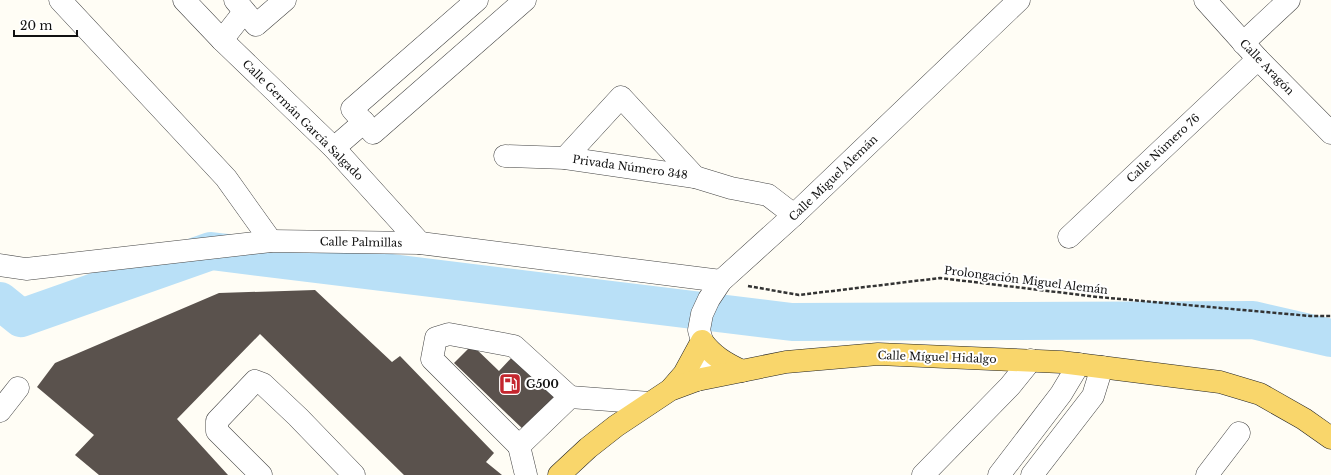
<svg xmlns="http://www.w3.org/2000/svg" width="1331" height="475" viewBox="0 0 1331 475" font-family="'Libre Baskerville',serif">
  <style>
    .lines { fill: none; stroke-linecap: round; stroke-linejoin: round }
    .river { stroke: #b9e0f7; stroke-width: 38 }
    .building { fill: #5a524d }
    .minor-casing { stroke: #444; stroke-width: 23 }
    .major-casing { stroke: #222; stroke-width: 23 }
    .path { stroke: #333; stroke-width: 2.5; stroke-dasharray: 4 2; stroke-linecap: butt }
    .minor { stroke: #fff; stroke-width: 22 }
    .major { stroke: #f9d66b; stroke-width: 22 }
    .labels { text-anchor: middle; stroke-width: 4; stroke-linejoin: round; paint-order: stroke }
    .street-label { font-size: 11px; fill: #111; stroke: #fff }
    .poi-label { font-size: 11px; font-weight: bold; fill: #111; stroke: #fff; text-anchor: start }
  </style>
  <rect width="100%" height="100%" fill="#fffdf5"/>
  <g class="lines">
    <polyline class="river" points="0,301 21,318 211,251 792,322 1253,320 1331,338"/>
  </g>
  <g class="building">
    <polygon points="315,290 392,362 400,356 494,453 486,462 502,475 404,475 260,334 177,419 228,475 99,475 75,455 94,435 37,387 55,363 219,293"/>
    <polygon points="472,345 499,371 514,355 557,397 525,431 454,363"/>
  </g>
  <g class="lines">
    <g class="minor-casing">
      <g id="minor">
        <polyline points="60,0 226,178 271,241"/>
        <polyline points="184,0 222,40 334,148 420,243"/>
        <polyline points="235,0 256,25 285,0"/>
        <polyline points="477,0 352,109 373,133 525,0"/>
        <polyline points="1205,0 1258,59 1331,133"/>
        <polyline points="222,40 244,12"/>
        <polyline points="1243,43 1289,0"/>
        <polyline points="334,148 364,122"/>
        <polyline points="505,156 565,158 695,177 731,188 768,195 794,215"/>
        <polyline points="565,158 621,97 695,177"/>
        <polyline points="1069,237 1258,59"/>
        <polyline points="0,265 26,269 271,241 420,243 721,281"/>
        <polyline points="697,380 701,369 703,354 702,341 699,330 702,314 709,299 721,281 794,215 1019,0"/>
        <polyline points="0,411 18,388"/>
        <polyline points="519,446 432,359 436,338 449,334 514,346 570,397"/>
        <polyline points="261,475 217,431 217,421 255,381 263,384 298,417 354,475"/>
        <polyline points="526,475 519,446 570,397 650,403"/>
        <polyline points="923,475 1010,386 1031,360"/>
        <polyline points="999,475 1061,394 1079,364"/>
        <polyline points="1032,475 1093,396 1102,367"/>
        <polyline points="1207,475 1239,433"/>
      </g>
    </g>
    <g class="major-casing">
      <g id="major">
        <path d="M671,389l13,-15 18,-33c11,15 23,22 40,30"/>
        <polyline points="559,475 588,448 616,426 670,390 697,380 786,362 878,354 1061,362 1220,382 1260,394 1304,419 1331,438"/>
      </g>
    </g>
    <polyline class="path" points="748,286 799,295 940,278 1098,297 1310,316 1331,316"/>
    <use href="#minor" class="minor"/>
    <use href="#major" class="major"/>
  </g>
  <defs>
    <g id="fuel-square" transform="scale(1.15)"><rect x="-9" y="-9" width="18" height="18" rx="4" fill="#c4262e" stroke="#fff"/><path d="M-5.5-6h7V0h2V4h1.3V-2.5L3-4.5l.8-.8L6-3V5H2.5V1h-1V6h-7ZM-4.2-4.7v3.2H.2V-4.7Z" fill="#fff"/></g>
  </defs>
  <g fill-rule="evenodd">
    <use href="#fuel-square" x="510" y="384"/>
  </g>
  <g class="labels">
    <g class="street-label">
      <text transform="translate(1267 67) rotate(46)" y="4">Calle Aragón</text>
      <text transform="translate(303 120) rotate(45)" y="4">Calle Germán García Salgado</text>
      <text transform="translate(1163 148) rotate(-43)" y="4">Calle Número 76</text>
      <text transform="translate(630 167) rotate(8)" y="4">Privada Número 348</text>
      <text transform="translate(833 178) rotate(-44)" y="4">Calle Miguel Alemán</text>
      <text transform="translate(361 242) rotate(1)" y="4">Calle Palmillas</text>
      <text transform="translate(1026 280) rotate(7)" y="4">Prolongación Miguel Alemán</text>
      <text transform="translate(937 357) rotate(2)" y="4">Calle Míguel Hidalgo</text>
    </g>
    <g class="poi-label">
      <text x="526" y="388">G500</text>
    </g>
  </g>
  <path d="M14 30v6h63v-6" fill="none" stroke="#111111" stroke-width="2"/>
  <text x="20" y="30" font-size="12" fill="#111111" stroke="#ffffff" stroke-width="3" paint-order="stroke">20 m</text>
</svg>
